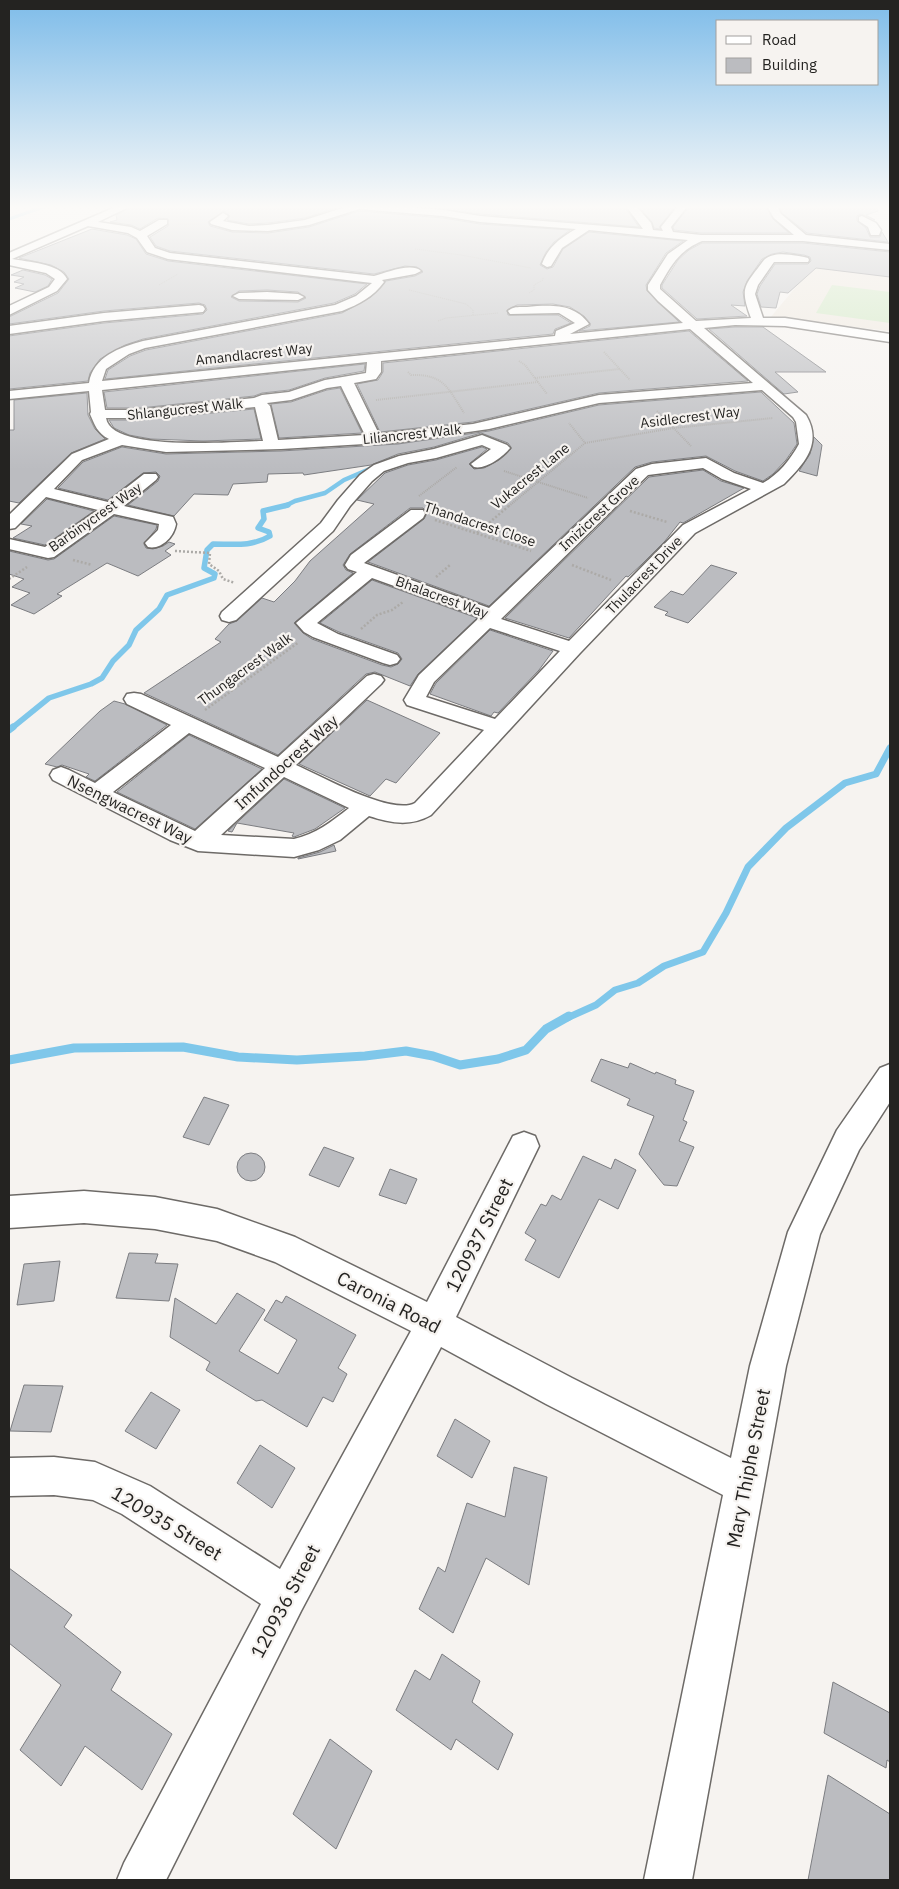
<svg xmlns="http://www.w3.org/2000/svg" width="899" height="1889" viewBox="0 0 899 1889" font-family="'IBM Plex Sans',sans-serif">
  <style>
    .built { fill: #eee7dd }
    .green { fill: #cce6bd }
    .lines { fill: none; stroke-linecap: round; stroke-linejoin: round }
    .stream-far4 { stroke: #7fc7ea; stroke-width: 3 }
    .stream-far3 { stroke: #7fc7ea; stroke-width: 4.5 }
    .stream-far2 { stroke: #7fc7ea; stroke-width: 5.5 }
    .stream-far1 { stroke: #7fc7ea; stroke-width: 7 }
    .stream { stroke: #7fc7ea; stroke-width: 9 }
    .building { fill: #bbbcc0; stroke: #7c7d81; fill-rule: evenodd }
    .minor-casing { stroke: #6d6a67; stroke-width: 3 }
    .path-far2 { stroke: #acaaa7; stroke-width: 1; stroke-dasharray: 1 1; stroke-linecap: butt }
    .path-far1 { stroke: #acaaa7; stroke-width: 2; stroke-dasharray: 1 1; stroke-linecap: butt }
    .path { stroke: #acaaa7; stroke-width: 2.5; stroke-dasharray: 2 2; stroke-linecap: butt }
    .minor { fill: #fff; fill-rule: evenodd }
    .labels { text-anchor: middle; stroke-width: 4.5; stroke-linejoin: round; paint-order: stroke }
    .far-street-label { font-size: 14px; fill: #242321; stroke: #f6f3f0 }
    .street-label { font-size: 16px; fill: #242321; stroke: #f6f3f0 }
    .near-street-label { font-size: 19px; fill: #242321; stroke: #f6f3f0 }
  </style>
  <rect width="100%" height="100%" fill="#f6f3f0"/>
  <polygon class="built" points="867,247 890,250 890,331 770,318 826,251 864,255"/>
  <polygon class="green" points="832,285 890,292 890,323 816,313"/>
  <g class="lines">
    <polyline class="stream-far4" points="9,219 46,206"/>
    <polyline class="stream-far3" points="285,506 295,501 325,493 344,480 372,468"/>
    <path class="stream-far2" d="M12,728l37,-30 42,-14 11,-6 11,-17 16,-16 7,-15 23,-21 8,-14 47,-17 1,-4 -11,-6 3,-18 6,-6c20,0 39,3 57,-8l-1,-4 -11,-4 6,-9 -1,-8 25,-6"/>
    <g class="stream-far1">
      <polyline points="9,730 13,727"/>
      <polyline points="567,1018 596,1005 615,990 638,983 664,966 703,952 726,913 748,867 786,828 845,783 876,774 890,748"/>
    </g>
    <polyline class="stream" points="9,1060 74,1048 183,1047 238,1057 297,1060 365,1056 406,1051 433,1056 460,1065 498,1059 526,1050 546,1029 569,1016"/>
  </g>
  <g class="building">
    <polygon points="133,206 343,206 305,218 268,223 249,224 227,220 230,216 224,211 208,222 210,226 232,232 268,233 309,227 359,211 443,218 480,224 570,230 554,242 546,252 540,265 547,269 553,267 563,249 589,232 683,241 666,253 646,285 647,291 679,322 579,331 590,326 590,323 584,316 570,307 553,304 517,305 507,310 508,315 558,315 571,323 555,329 553,334 105,379 108,370 130,356 146,350 342,313 371,297 386,281 415,276 423,272 417,267 405,266 374,274 170,251 156,246 150,237 168,226 168,219 158,218 140,229 131,225 110,222 117,220 116,215"/>
    <polygon points="415,206 624,206 639,227 480,214"/>
    <polygon points="638,206 676,206 660,226 660,229 654,228 652,222"/>
    <polygon points="687,206 765,206 773,219 789,233 701,233 674,230 673,227 687,209"/>
    <polygon points="779,206 877,206 878,211 866,215 875,220 861,214 857,216 857,221 866,228 870,237 880,237 882,232 888,242 807,233 782,213"/>
    <path d="M92,229l35,6 9,4 10,15 22,7 199,23 -12,10 -21,9 -191,36 -18,6 -25,14 -10,14 -2,8 -79,8v-53l95,-13 99,-9 4,-4 -2,-5 -6,-2 -95,8 -95,13v-7l49,-24 11,-14 -5,-7 -13,-7 -32,-7zM267,290l31,2 8,6 -8,4 -59,-1 -8,-4 8,-6z"/>
    <polygon points="702,243 803,243 890,252 890,277 816,268 788,293 780,292 776,308 761,307 757,294 760,286 775,264 808,264 811,261 810,257 804,255 783,252 772,254 762,259 747,281 743,292 745,306 731,305 747,316 697,319 662,288 662,285 678,260 689,250"/>
    <polygon points="23,270 45,275 52,279 48,286 35,292 15,288 24,284 14,282 24,277 11,275"/>
    <polygon points="735,327 763,327 826,372 775,372 798,392 784,394 709,329"/>
    <polygon points="689,331 748,381 599,393 473,422 380,432 357,384 378,380 383,372 383,363"/>
    <polygon points="365,364 364,371 325,378 289,390 262,393 254,396 140,408 107,408 104,392"/>
    <polygon points="340,388 362,433 279,438 271,404 291,402 327,390"/>
    <polygon points="761,392 794,423 797,444 786,460 773,474 763,481 735,471 706,456 652,462 635,467 489,606 368,562 424,519 427,513 423,508 410,508 350,554 343,565 346,570 353,573 294,623 303,633 312,639 382,665 391,667 398,664 402,659 398,653 339,632 320,623 372,580 477,618 418,674 410,686 375,672 366,674 278,755 144,693 221,642 215,639 229,624 237,621 262,598 274,602 295,581 310,561 374,504 357,500 385,473 408,465 436,460 482,447 487,449 469,464 474,469 484,468 499,460 511,449 511,447 508,443 481,433 434,447 398,454 371,465 304,475 303,473 268,474 267,482 233,484 228,495 194,494 174,516 128,505 158,481 160,476 156,472 143,473 108,500 58,488 83,462 122,447 166,454 281,451 398,444 489,431 599,405"/>
    <polygon points="87,393 88,415 95,429 105,439 71,453 19,503 9,501 9,430 14,430 14,400"/>
    <polygon points="254,409 261,439 203,441 151,439 129,435 114,428 109,420 140,420"/>
    <polygon points="814,437 822,445 817,476 799,471 810,454"/>
    <polygon points="703,470 721,481 744,488 683,523 680,522 665,541 641,565 628,577 626,576 569,638 505,618 649,477"/>
    <polygon points="47,499 94,511 45,545 13,538 32,526 21,524"/>
    <polygon points="114,516 157,525 156,529 144,544 146,548 153,549 163,546 169,542 175,544 165,551 171,555 138,576 107,563 57,594 62,596 34,614 11,605 30,593 12,587 24,579 9,574 9,551 48,560 54,559"/>
    <polygon points="711,565 737,573 688,623 665,615 668,612 654,607 671,591 683,595"/>
    <polygon points="490,630 553,651 539,670 498,713 494,712 491,716 430,694 436,683"/>
    <polygon points="367,700 440,733 396,783 386,779 370,796 299,764"/>
    <polygon points="114,701 125,704 167,725 95,781 86,777 89,774 62,765 57,767 45,764 100,711"/>
    <polygon points="189,735 262,769 195,829 117,792"/>
    <polygon points="284,779 345,808 315,829 294,837 292,836 294,833 237,823 232,832 228,831"/>
    <polygon points="334,845 336,851 298,859 298,858 320,852"/>
    <polygon points="601,1059 628,1068 630,1063 655,1074 656,1072 676,1080 675,1084 694,1091 683,1120 687,1122 679,1141 694,1147 677,1186 664,1185 639,1154 654,1116 627,1105 630,1099 591,1081"/>
    <polygon points="204,1097 229,1105 209,1145 183,1137"/>
    <polygon points="324,1147 354,1158 339,1187 309,1175"/>
    <circle cx="251" cy="1167" r="14"/>
    <polygon points="583,1156 611,1169 615,1159 636,1170 618,1209 599,1199 559,1278 525,1260 536,1240 525,1233 541,1204 546,1206 552,1195 561,1200"/>
    <polygon points="390,1169 417,1179 406,1204 379,1195"/>
    <polygon points="129,1253 158,1254 155,1263 178,1264 169,1301 116,1298"/>
    <polygon points="60,1261 54,1301 17,1305 24,1264"/>
    <polygon points="237,1293 265,1310 239,1351 278,1374 297,1340 264,1320 276,1300 282,1303 286,1296 356,1335 338,1368 347,1374 333,1402 323,1397 307,1427 262,1400 256,1401 217,1377 206,1370 210,1362 170,1337 175,1298 216,1324"/>
    <polygon points="24,1385 63,1386 51,1432 10,1431"/>
    <polygon points="151,1392 180,1410 156,1449 125,1431"/>
    <polygon points="455,1419 490,1441 472,1478 437,1456"/>
    <polygon points="260,1445 295,1468 272,1508 237,1483"/>
    <polygon points="514,1467 547,1477 529,1585 486,1558 453,1633 419,1609 438,1567 445,1572 467,1503 505,1517"/>
    <polygon points="9,1568 72,1615 64,1627 121,1672 111,1690 172,1734 142,1790 85,1746 61,1786 20,1750 61,1685 9,1643"/>
    <polygon points="442,1654 480,1681 472,1702 513,1734 498,1770 456,1739 451,1750 396,1710 415,1670 430,1680"/>
    <polygon points="833,1682 890,1713 890,1762 887,1760 886,1768 824,1733"/>
    <polygon points="330,1739 372,1771 336,1849 293,1814"/>
    <polygon points="828,1775 890,1814 890,1880 808,1880"/>
  </g>
  <g class="lines">
    <g class="minor-casing">
      <g id="minor">
        <path d="M118,206h13l-33,16 33,5 9,4 19,-11h8v4l-20,12 8,12 15,5 204,23c12,-3 37,-14 47,-5l-6,3 -33,6 2,2c-11,15 -25,22 -42,29l-197,37 -16,6 -23,15 -4,12 453,-45 1,-5 19,-8 -16,-10 -49,1 -2,-3c5,-5 12,-4 19,-4 23,-2 47,-4 62,17l-19,10 113,-11 -25,-22 -10,-11v-5l20,-31 20,-14 -99,-10 -27,18 -11,18 -4,1 -5,-3c6,-17 18,-26 34,-35l-96,-7 -37,-6 -84,-7 -50,16 -41,6 -36,-1 -21,-6 -1,-2 13,-9 5,3 -5,5 26,5 19,-1 37,-5 44,-14h44l50,4 37,6 163,13 -17,-23h10l15,17 2,7 10,1 -2,-4 17,-21h6l2,2 -15,19 2,5 28,3h93l-20,-17 -7,-12h10l4,8 25,21 84,9v6l-87,-9h-101c-22,9 -31,24 -42,44v4l36,32 55,-3c-12,-32 -6,-32 13,-58 10,-9 27,-5 40,-3l4,1 1,2 -1,2h-34l-16,23 -3,9 8,24h22l105,16v8l-105,-16 -50,-1 -31,3 102,87c17,29 -2,49 -22,69l-89,49 -115,120 -149,162c-21,12 -40,8 -62,1l-29,24 -21,10 -25,7 -96,-6 -28,-11 -117,-60 -3,-5 3,-5 8,-3 8,3 26,13 76,-58 -44,-21 -3,-5 3,-5 7,-1 7,1 137,63 89,-81 7,-2 7,2 3,4 -3,4 -85,81c25,11 96,51 119,38l69,-73 -77,-25 -3,-5 15,-25 61,-58 -108,-39 -55,45 21,11 59,21 3,4 -3,4 -7,2 -7,-2 -70,-26 -9,-5 -8,-9 61,-51 -9,-3 -3,-4 6,-10 60,-45h12l2,4 -2,4 -59,45 125,45 147,-139 16,-5 54,-6 28,15 29,10c16,-9 27,-23 36,-39l-3,-22 -3,-5 -31,-27 -163,13 -110,26 -91,13 -117,7 -115,3 -44,-7 -40,15 -28,29 54,13 36,-28h12l2,3 -2,3 -32,26 49,11 3,7c-2,13 -15,26 -28,23l-3,-4 13,-13 1,-6 -45,-10 -60,43 -6,1 -39,-9v-10l36,8 53,-37 -52,-13 -31,31 -6,1v-14l63,-61 37,-15c-12,-6 -14,-14 -19,-25l1,-2 -2,-21 -80,8v-8l80,-8c4,-26 31,-36 54,-42l192,-36 21,-9 16,-13 -204,-24 -21,-7 -10,-14 -9,-5 -40,-7 -76,33c15,3 48,4 55,20l-10,12 -48,24v-9l40,-19 6,-8 -9,-6 -37,-8v-12zM690,329l63,54 -154,12 -126,29 -94,10 -25,-51 22,-4 5,-7v-11zM367,362l-1,11 -41,7 -36,12 -27,3 -8,3 -114,12h-35l-3,-20zM341,386l24,49 -87,5 -8,-34 -3,-3 24,-3 36,-12zM255,407l8,34c-27,0 -152,12 -157,-23h34zM703,468l19,11 29,10 -68,36 -114,116 -68,-22 147,-144zM490,628l70,23 -65,68 -69,-22 8,-15zM189,733l76,35 -70,63 -82,-39zM284,777l65,31c-18,14 -33,26 -55,31l-73,-4z"/>
        <polygon points="862,216 876,223 881,230 879,235 871,235 868,227 859,221 859,217"/>
        <polygon points="267,292 298,294 304,297 298,300 239,299 233,296 239,293"/>
        <polygon points="199,305 203,306 205,309 203,312 104,321 9,334 9,326 104,313"/>
        <path d="M482,435l25,10 3,3c-7,9 -25,22 -36,19l-3,-3 20,-15 -9,-4 -46,13 -28,5 -24,8 -12,10 -22,25 -17,25 -97,89 -7,2 -7,-2 -2,-4 2,-4 99,-89 17,-23 22,-25 14,-10 25,-9 35,-7z"/>
        <polygon points="890,1064 890,1102 859,1150 820,1234 786,1366 692,1880 644,1880 723,1495 546,1404 441,1347 301,1611 166,1880 117,1880 124,1863 261,1604 122,1514 93,1500 54,1495 9,1496 9,1458 54,1457 95,1462 150,1486 280,1569 411,1331 275,1262 217,1241 155,1229 84,1223 9,1228 9,1196 84,1191 155,1197 217,1209 295,1237 427,1302 513,1136 524,1132 535,1136 539,1146 456,1317 572,1378 731,1458 750,1366 788,1232 837,1130 880,1068"/>
      </g>
    </g>
    <g class="path-far2">
      <polyline points="178,224 200,224"/>
      <polyline points="415,249 461,255 531,268"/>
      <polyline points="159,285 178,274"/>
      <polyline points="409,290 466,304 473,310 473,316"/>
      <polyline points="529,293 534,290 534,285 543,280 543,277"/>
      <polyline points="438,321 446,318 498,313"/>
    </g>
    <g class="path-far1">
      <polyline points="604,352 630,380"/>
      <polyline points="519,361 525,365 547,394"/>
      <path d="M408,372l3,3c33,-1 37,13 53,38"/>
      <polyline points="535,378 620,369"/>
      <polyline points="376,400 538,382"/>
      <polyline points="657,411 691,446"/>
      <polyline points="585,443 674,428 773,418"/>
      <polyline points="504,471 588,498"/>
      <polyline points="419,496 457,467"/>
      <polyline points="509,506 585,443 569,423"/>
    </g>
    <g class="path">
      <polyline points="630,511 667,522"/>
      <polyline points="435,520 531,551"/>
      <polyline points="477,533 510,505"/>
      <polyline points="175,551 210,553 209,564 219,571 223,579 235,583"/>
      <polyline points="73,560 92,565"/>
      <polyline points="572,565 611,580"/>
      <polyline points="436,577 450,565"/>
      <polyline points="9,579 27,567"/>
      <polyline points="361,629 377,615 392,610 403,602"/>
      <polyline points="205,710 299,642"/>
    </g>
    <use href="#minor" class="minor"/>
  </g>
  <linearGradient id="sky" x2="0" y2="1"><stop stop-color="#7ebce9"/><stop offset="0.44" stop-color="#fbfaf8"/><stop offset="1" stop-color="#fbfaf8" stop-opacity="0"/></linearGradient>
  <rect width="899" height="470" fill="url(#sky)"/>
  <g class="labels">
    <g class="far-street-label">
      <text transform="translate(254 354) rotate(-6)" y="5">Amandlacrest Way</text>
      <text transform="translate(185 409) rotate(-6)" y="5">Shlangucrest Walk</text>
      <text transform="translate(690 417) rotate(-7)" y="5">Asidlecrest Way</text>
      <text transform="translate(412 434) rotate(-6)" y="5">Liliancrest Walk</text>
      <text transform="translate(530 476) rotate(-39)" y="5">Vukacrest Lane</text>
      <text transform="translate(599 513) rotate(-43)" y="5">Imizicrest Grove</text>
      <text transform="translate(95 517) rotate(-35)" y="5">Barbinycrest Way</text>
      <text transform="translate(480 524) rotate(18)" y="5">Thandacrest Close</text>
      <text transform="translate(644 575) rotate(-46)" y="5">Thulacrest Drive</text>
      <text transform="translate(442 597) rotate(20)" y="5">Bhalacrest Way</text>
      <text transform="translate(245 669) rotate(-36)" y="5">Thungacrest Walk</text>
    </g>
    <g class="street-label">
      <text transform="translate(286 762) rotate(-42)" y="6">Imfundocrest Way</text>
      <text transform="translate(130 809) rotate(26)" y="6">Nsengwacrest Way</text>
    </g>
    <g class="near-street-label">
      <text transform="translate(479 1235) rotate(-63)" y="7">120937 Street</text>
      <text transform="translate(389 1302) rotate(27)" y="7">Caronia Road</text>
      <text transform="translate(748 1468) rotate(-79)" y="7">Mary Thiphe Street</text>
      <text transform="translate(167 1523) rotate(31)" y="7">120935 Street</text>
      <text transform="translate(285 1601) rotate(-62)" y="7">120936 Street</text>
    </g>
  </g>
  <rect width="899" height="1889" fill="none" stroke="#242321" stroke-width="20"/>
  <rect x="716" y="20" width="162" height="65" fill="#f6f3f0" stroke="#a2a09d"/>
  <rect x="726" y="36" width="25" height="8" fill="#ffffff" stroke="#a2a09d"/>
  <text x="762" y="45" font-size="15" fill="#242321">Road</text>
  <rect x="726" y="58" width="25" height="15" fill="#bbbcc0" stroke="#a2a09d"/>
  <text x="762" y="70" font-size="15" fill="#242321">Building</text>
</svg>
